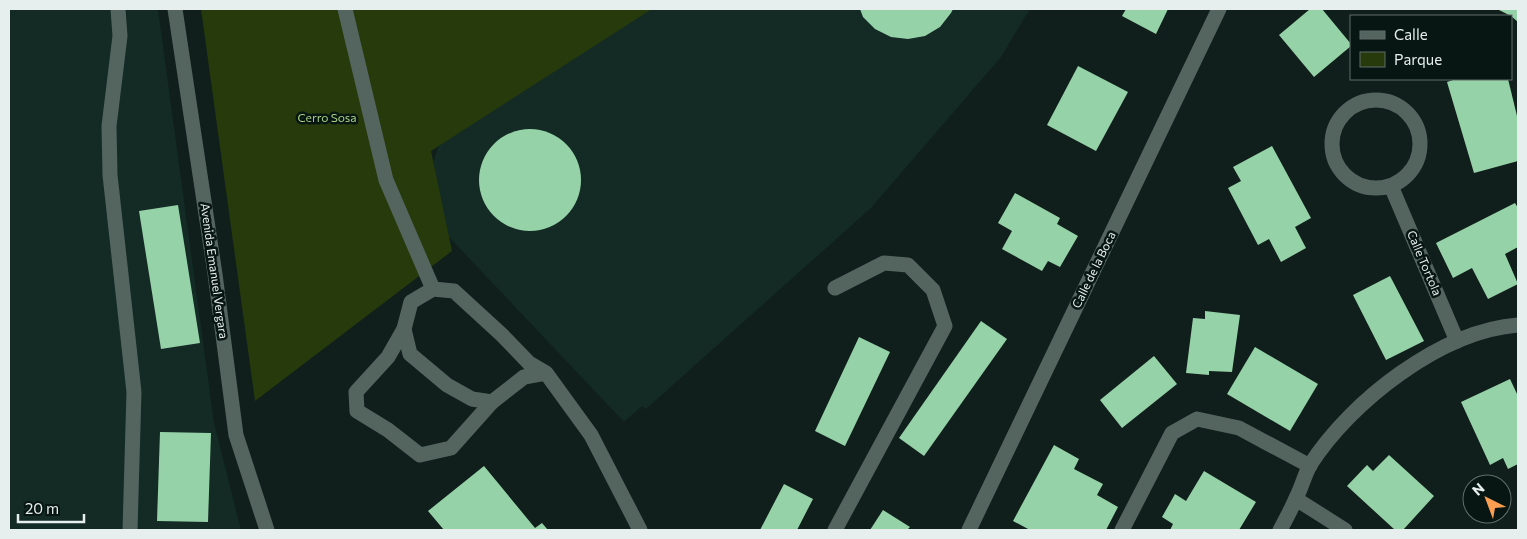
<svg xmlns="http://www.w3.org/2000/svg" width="1527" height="539" viewBox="0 0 1527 539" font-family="Commissioner,sans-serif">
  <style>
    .built { fill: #132a25 }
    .green { fill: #263a0c }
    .building { fill: #96d2a8 }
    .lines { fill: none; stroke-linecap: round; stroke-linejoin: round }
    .minor { stroke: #546560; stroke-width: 15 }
    .labels { text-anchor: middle; stroke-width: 5; stroke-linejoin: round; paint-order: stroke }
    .park-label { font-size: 12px; fill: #a9d181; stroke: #081613 }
    .street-label { font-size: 12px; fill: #e6efed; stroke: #081613 }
  </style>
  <rect width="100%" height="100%" fill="#111f1c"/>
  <g class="built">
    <polygon points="9,9 158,9 214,423 241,530 9,530"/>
    <polygon points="597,9 1030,9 1001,57 871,208 646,409 642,406 624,422 447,235 430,171 454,101"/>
  </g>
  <polygon class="green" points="201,9 652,9 431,151 452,251 255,401"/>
  <g class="building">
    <polygon points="860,9 953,9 951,13 940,27 925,36 908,39 891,37 875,29 863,17"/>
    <polygon points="1126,9 1168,9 1156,34 1122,16"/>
    <polygon points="1310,9 1322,9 1351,44 1351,46 1314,77 1279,35"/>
    <polygon points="1497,9 1518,9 1518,22 1511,16"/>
    <polygon points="1078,66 1128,92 1096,151 1047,125"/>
    <polygon points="1456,79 1508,79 1518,120 1518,161 1474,173 1447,82"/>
    <circle cx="530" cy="180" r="51"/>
    <polygon points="1272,146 1311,218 1295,227 1306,248 1281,262 1269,239 1258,245 1228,188 1241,181 1233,167"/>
    <polygon points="1015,193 1060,218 1057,224 1078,236 1060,267 1048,261 1042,271 1002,249 1012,231 998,223"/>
    <polygon points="1515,203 1518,208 1518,247 1505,254 1518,284 1488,299 1472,268 1453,278 1436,243"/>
    <polygon points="178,205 200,343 161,349 139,211"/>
    <polygon points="1390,276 1424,341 1386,360 1353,295"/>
    <polygon points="1205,311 1240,315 1232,372 1209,371 1209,375 1186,373 1193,318 1205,319"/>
    <polygon points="981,321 1007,339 924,456 899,438"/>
    <polygon points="859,337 890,352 845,446 815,431"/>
    <polygon points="1255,347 1318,384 1290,431 1227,394"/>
    <polygon points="1154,356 1177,384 1122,428 1100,400"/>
    <polygon points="1510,379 1518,396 1518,464 1508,469 1503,458 1490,465 1461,402"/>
    <polygon points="160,432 211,433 208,522 157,521"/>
    <polygon points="1054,445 1079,459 1074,469 1103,484 1097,495 1118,507 1106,530 1030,530 1013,521"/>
    <polygon points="1389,455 1434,496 1403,530 1395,530 1347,486 1367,465 1373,471"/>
    <polygon points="484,466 535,528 542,523 548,530 444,530 428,511"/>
    <polygon points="1204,471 1256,502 1239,530 1170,530 1173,524 1162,517 1175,494 1186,501"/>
    <polygon points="784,484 813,499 797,530 760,530"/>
    <polygon points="883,510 910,527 907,530 870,530"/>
  </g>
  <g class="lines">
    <g class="minor">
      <polyline points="118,9 120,36 109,126 110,175 134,392 130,530"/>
      <polyline points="175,9 215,274 236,435 267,530"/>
      <polyline points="345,9 386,180 433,289"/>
      <circle cx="1376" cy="144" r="44"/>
      <polyline points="1391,186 1457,341"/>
      <polyline points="835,288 884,263 908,265 933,290 945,326 835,530"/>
      <polyline points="404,329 388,357 356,392 357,411 388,430 420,455 451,448 492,402"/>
      <polyline points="546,373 524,377 492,402 472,399 447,385 410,354 404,329 411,302 433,289 454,291 502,335 529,363 546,373 591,435 640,530"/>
      <polyline points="1296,499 1345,530"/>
      <polyline points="969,530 1219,9"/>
      <polyline points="1122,530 1172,433 1197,419 1239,428 1310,466"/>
      <path d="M1280,530c6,-11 12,-22 17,-34 5,-10 8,-22 13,-31 41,-64 131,-134 208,-140"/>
    </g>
  </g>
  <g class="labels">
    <g class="park-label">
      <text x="327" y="122">Cerro Sosa</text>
    </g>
    <g class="street-label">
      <text transform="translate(1424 263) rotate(67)" y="4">Calle Tortola</text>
      <text transform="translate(1094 270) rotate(-64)" y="4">Calle de la Boca</text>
      <text transform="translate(214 271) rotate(82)" y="4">Avenida Emanuel Vergara</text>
    </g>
  </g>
  <rect width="1527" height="539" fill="none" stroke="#e6efed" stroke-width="20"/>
  <rect x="1350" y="15" width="162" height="65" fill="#081613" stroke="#616d6a"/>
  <rect x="1360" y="31" width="25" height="8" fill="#546560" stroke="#616d6a"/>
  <text x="1394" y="40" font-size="15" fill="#e6efed">Calle</text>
  <rect x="1360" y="52" width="25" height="15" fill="#263a0c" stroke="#616d6a"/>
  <text x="1394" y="65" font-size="15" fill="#e6efed">Parque</text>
  <g transform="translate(1487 499) rotate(318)"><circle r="24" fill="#081613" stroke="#616d6a"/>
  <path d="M0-4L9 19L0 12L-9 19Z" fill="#fb9e51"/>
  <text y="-8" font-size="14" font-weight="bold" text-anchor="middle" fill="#e6efed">N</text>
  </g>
  <path d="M18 514v8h66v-8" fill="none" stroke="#e6efed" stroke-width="2.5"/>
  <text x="25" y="514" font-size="15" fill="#e6efed" stroke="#081613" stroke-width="4" paint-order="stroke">20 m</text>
</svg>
